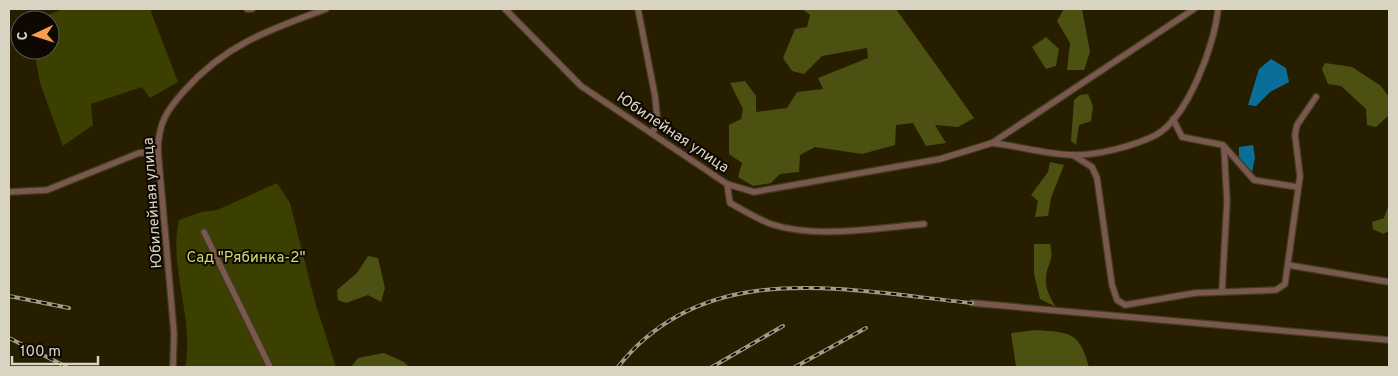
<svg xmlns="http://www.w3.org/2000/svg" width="1398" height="376" viewBox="0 0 1398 376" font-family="Overpass,sans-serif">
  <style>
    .green { fill: #3b3f00 }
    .forest { fill: #4c5112 }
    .water { fill: #0b6e98 }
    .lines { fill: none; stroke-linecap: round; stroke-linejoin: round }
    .minor-casing { stroke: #433b1f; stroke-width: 8 }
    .minor { stroke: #79584f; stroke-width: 5.5 }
    .rail-casing { stroke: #a19a85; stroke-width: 4 }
    .rail { stroke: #0d0801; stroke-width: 2; stroke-dasharray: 5.5; stroke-linecap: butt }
    .labels { text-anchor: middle; stroke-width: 4; stroke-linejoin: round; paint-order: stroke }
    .street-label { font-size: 15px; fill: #d9d3c2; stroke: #0d0801 }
    .park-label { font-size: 15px; fill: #cfd96c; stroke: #0d0801 }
  </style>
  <rect width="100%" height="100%" fill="#271e00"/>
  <g class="green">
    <polygon points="60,9 150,9 178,82 150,98 142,87 91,104 93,125 63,146 40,83 35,55 41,50 50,50 50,20 40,20 40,17 59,11"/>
    <path d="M277,183l13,20 25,99 21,65h-151c10,-48 -17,-99 -6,-147l22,-8 16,-2z"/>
  </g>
  <g class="forest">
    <polygon points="802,9 896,9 974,118 958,127 935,125 946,143 926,146 913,123 896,125 895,145 862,154 815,147 800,155 799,172 780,174 771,183 753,186 738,177 742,163 729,154 729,125 741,119 743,109 730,83 745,81 756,96 756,112 787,108 797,92 823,89 818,78 868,58 867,48 822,56 804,74 792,71 783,58 795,29 807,27 810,15"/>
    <polygon points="1064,9 1082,9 1090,52 1084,70 1067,70 1070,43 1057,21"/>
    <polygon points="1046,37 1059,49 1056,66 1046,69 1032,47"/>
    <polygon points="1325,63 1352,67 1381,86 1389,97 1388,116 1376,127 1367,125 1366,109 1341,86 1328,84 1322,69"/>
    <polygon points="1088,94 1093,106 1091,121 1079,125 1076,145 1071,141 1074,100 1080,95"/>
    <polygon points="1050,162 1064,165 1051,198 1048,216 1035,217 1038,201 1031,195 1048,172"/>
    <polygon points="1389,204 1389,231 1383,234 1373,229 1372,222 1384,218"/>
    <path d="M1034,244h16c5,18 -4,20 -4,35 -1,10 5,20 10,28l-16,-8 -6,-25z"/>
    <polygon points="368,256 378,258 385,288 381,302 368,295 346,303 338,300 337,290 357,273"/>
    <path d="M1035,330c34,3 44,0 54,37h-73l-5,-34z"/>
    <polygon points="384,353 404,362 409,367 351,367 358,358"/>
  </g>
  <g class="water">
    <polygon points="1271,59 1286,68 1289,82 1270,92 1256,106 1248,105 1259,69"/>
    <polygon points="1253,145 1255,158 1252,172 1239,163 1239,147"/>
  </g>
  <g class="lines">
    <g class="minor-casing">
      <g id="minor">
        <polyline points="247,9 252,9"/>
        <polyline points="505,9 581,86 727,184 754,192 940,159 992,143 1194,9"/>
        <polyline points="638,9 655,96 658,125 652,132"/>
        <polyline points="1173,119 1182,137 1223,145 1254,180 1297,187"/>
        <path d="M992,143c28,3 55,12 83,12 24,0 59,-9 81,-20 32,-18 59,-91 62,-126"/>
        <polyline points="1073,155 1092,167 1097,178 1112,285 1117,300 1125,305 1195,293 1276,290 1285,284 1300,176 1295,135 1297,125 1316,97"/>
        <path d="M727,184l3,19c13,7 27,16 41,21 44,15 106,4 153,0"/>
        <polyline points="9,192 47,190 139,153 158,151"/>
        <polyline points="204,232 270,367"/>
        <polyline points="1288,265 1389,282"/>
        <polyline points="1222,291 1227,201 1224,147"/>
        <polyline points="972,303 1389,340"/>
        <path d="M173,367l1,-34 -16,-182c0,-28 9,-41 27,-61 41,-46 86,-61 141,-81"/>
      </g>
    </g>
    <use href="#minor" class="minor"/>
    <g class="rail-casing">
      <g id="rail">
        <polyline points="9,296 69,308"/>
        <polyline points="9,338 67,367"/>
        <path d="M618,367c88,-112 231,-76 354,-64"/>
        <polyline points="712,367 783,326"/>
        <polyline points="795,367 866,328"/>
      </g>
    </g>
    <use href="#rail" class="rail"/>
  </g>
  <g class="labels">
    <g class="street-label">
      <text transform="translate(673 132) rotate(34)" y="5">Юбилейная улица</text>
      <text transform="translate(152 203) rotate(-94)" y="5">Юбилейная улица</text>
    </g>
    <g class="park-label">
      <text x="246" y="262">Сад "Рябинка-2"</text>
    </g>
  </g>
  <rect width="1398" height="376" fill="none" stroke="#d9d3c2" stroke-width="20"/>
  <g transform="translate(35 35) rotate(266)"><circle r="24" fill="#0d0801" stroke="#5f594e"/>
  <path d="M0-4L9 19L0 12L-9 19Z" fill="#fa9f4e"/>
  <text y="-8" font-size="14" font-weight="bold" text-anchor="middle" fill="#d9d3c2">С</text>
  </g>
  <path d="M12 356v8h86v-8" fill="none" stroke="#d9d3c2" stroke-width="2.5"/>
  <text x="20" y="356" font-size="15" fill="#d9d3c2" stroke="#0d0801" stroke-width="4" paint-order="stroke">100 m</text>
</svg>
